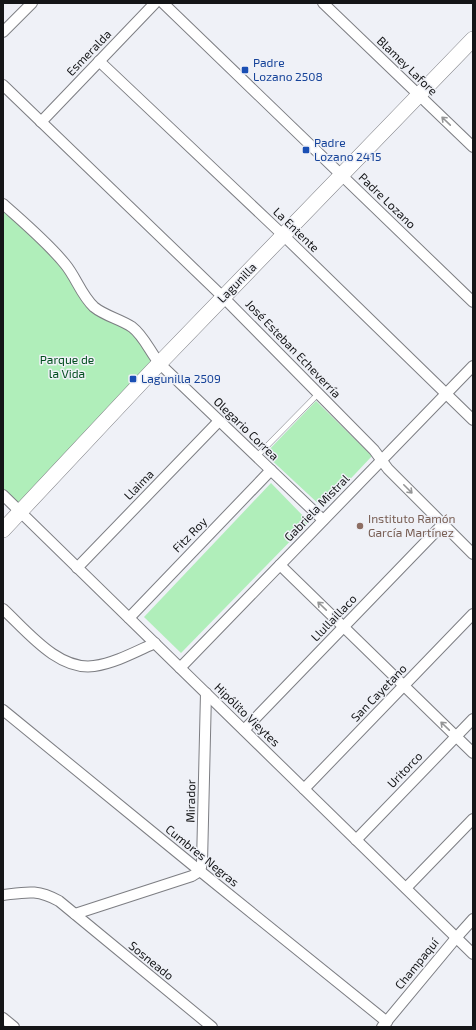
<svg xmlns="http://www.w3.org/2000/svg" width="476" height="1030" viewBox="0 0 476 1030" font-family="'Exo 2',sans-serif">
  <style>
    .green { fill: #b0eeba }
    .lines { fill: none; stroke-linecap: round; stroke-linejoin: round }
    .service-casing { stroke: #7d7e83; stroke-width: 6 }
    .minor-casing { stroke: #7d7e83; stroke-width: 12 }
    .secondary-casing { stroke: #7d7e83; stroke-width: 16 }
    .service { stroke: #fff; stroke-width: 5 }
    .minor { stroke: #fff; stroke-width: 10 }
    .secondary { stroke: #fff; stroke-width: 15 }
    .oneway { stroke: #959697 }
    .transit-dot { fill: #1a4fb4; stroke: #eff1f7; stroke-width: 1.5 }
    .education-dot { fill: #8d6e63; stroke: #eff1f7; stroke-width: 1.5 }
    .labels { text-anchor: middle; stroke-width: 3; stroke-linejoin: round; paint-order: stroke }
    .street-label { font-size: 12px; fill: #141517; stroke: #eff1f7 }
    .transit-label { font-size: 12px; fill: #164399; stroke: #eff1f7; text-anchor: start }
    .park-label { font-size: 12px; fill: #034f1f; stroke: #eff1f7 }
    .education-label { font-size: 12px; fill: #785e54; stroke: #eff1f7; text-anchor: start }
  </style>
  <rect width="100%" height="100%" fill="#eff1f7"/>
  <g class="green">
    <polygon points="3,204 61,259 88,299 122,320 160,364 20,512 3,495"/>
    <polygon points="316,401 372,456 323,508 265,454"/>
    <polygon points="271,483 309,522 181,653 144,617"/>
  </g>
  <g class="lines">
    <g class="service-casing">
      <polyline id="service" points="257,456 318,394"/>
    </g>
    <g class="minor-casing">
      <g id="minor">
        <polyline points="163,3 473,302"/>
        <polyline points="323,3 473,147"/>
        <polyline points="3,32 32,3"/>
        <polyline points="99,61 283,235 473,420"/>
        <polyline points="3,85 223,297 374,450 388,469 473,554"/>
        <polyline points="41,122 155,3"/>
        <path d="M3,204c20,18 45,39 62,60 11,13 16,31 29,43 11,9 26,12 38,20 12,9 18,25 28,37l163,156"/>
        <polyline points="3,495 473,954"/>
        <polyline points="280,565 473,753"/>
        <polyline points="77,568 219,421"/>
        <path d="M3,609c24,22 55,62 91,57 21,-3 41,-14 61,-23"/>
        <polyline points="129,618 271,470"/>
        <polyline points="180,668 473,366"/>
        <polyline points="3,710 200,871 387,1022"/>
        <polyline points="244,730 443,524"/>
        <polyline points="304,789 473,614"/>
        <polyline points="356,840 473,719"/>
        <polyline points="406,888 473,819"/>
        <path d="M3,895c24,-3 34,-6 56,6l153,126"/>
        <polyline points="75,914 192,876 200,871 202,863 206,693"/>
        <polyline points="3,1018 14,1027"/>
        <polyline points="382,1027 456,938 473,919"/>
      </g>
    </g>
    <g class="secondary-casing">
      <polyline id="secondary" points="3,530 152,371 473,39"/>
    </g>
    <use href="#service" class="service"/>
    <use href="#minor" class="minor"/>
    <use href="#secondary" class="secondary"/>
  </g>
  <defs><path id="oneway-shaft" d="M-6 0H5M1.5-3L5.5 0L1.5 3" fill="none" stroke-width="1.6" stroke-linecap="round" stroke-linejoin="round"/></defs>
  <g class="oneway">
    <use href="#oneway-shaft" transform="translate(446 121) rotate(-136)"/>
    <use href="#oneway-shaft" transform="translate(408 489) rotate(45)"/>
    <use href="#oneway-shaft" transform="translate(322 606) rotate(-136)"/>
    <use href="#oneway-shaft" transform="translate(445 726) rotate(-136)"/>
  </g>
  <g class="transit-dot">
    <rect x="241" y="66" width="8" height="8" rx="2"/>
    <rect x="302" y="146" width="8" height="8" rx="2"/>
    <rect x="129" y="375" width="8" height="8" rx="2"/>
  </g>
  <circle class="education-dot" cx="360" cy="526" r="4"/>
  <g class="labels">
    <g class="street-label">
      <text transform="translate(89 53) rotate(-46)" y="4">Esmeralda</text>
      <text transform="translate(407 66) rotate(44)" y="4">Blamey Lafore</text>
      <text transform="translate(387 201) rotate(44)" y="4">Padre Lozano</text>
      <text transform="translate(296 230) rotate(44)" y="4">La Entente</text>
      <text transform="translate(237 283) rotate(-46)" y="4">Lagunilla</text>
      <text transform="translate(293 349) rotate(46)" y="4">José Esteban Echeverría</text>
      <text transform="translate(246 429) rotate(44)" y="4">Olegario Correa</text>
      <text transform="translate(139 485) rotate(-46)" y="4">Llaima</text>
      <text transform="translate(317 508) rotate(-46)" y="4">Gabriela Mistral</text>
      <text transform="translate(190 535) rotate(-46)" y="4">Fitz Roy</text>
      <text transform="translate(334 618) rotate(-46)" y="4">Llullaillaco</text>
      <text transform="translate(379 693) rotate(-46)" y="4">San Cayetano</text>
      <text transform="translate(247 715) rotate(44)" y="4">Hipólito Vieytes</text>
      <text transform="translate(405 770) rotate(-46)" y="4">Uritorco</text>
      <text transform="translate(191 801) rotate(-89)" y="4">Mirador</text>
      <text transform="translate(202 856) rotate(39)" y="4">Cumbres Negras</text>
      <text transform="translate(151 961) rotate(39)" y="4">Sosneado</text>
      <text transform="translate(417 964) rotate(-51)" y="4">Champaquí</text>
    </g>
    <g class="transit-label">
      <text x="253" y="67">Padre<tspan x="253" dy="14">Lozano 2508</tspan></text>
      <text x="314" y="147">Padre<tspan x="314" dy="14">Lozano 2415</tspan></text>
      <text x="141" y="383">Lagunilla 2509</text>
    </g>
    <g class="park-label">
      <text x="67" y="364">Parque de<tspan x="67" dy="14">la Vida</tspan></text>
    </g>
    <g class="education-label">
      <text x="368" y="523">Instituto Ramón<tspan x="368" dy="14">García Martínez</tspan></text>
    </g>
  </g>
  <rect width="476" height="1030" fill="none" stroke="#141517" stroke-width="8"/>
</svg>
